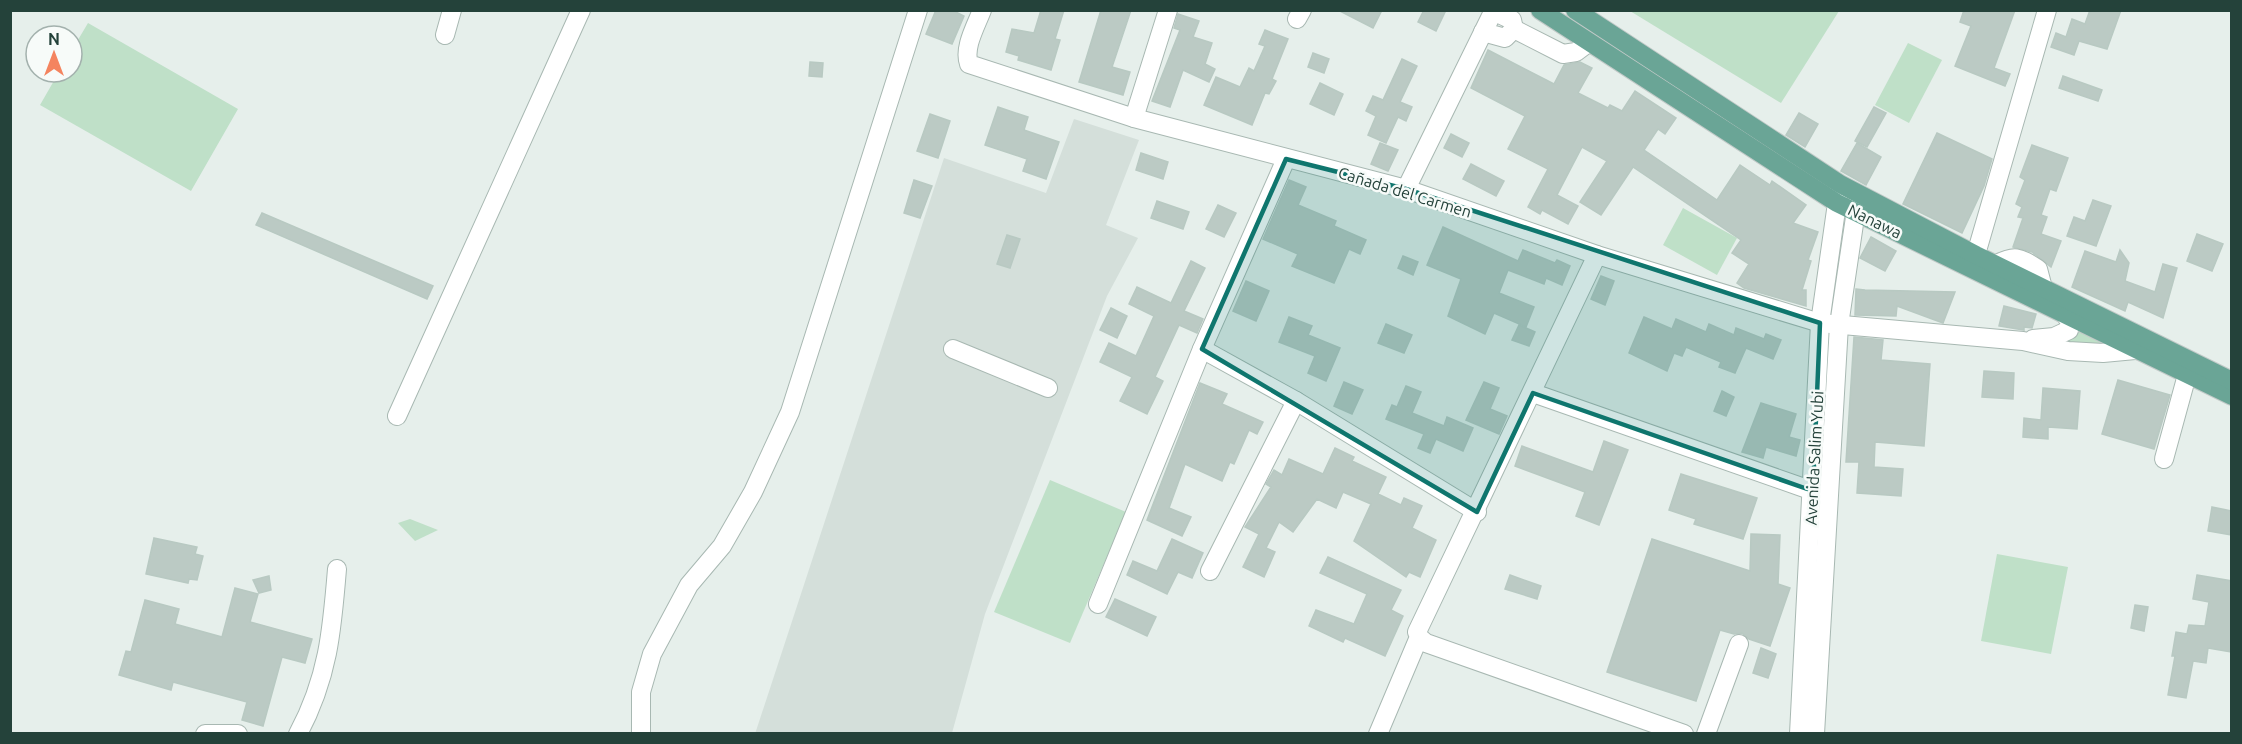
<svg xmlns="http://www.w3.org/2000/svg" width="2242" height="744" viewBox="0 0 2242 744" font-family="Ubuntu,sans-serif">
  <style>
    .built { fill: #d4dfda }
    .green { fill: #bfe0c8 }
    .building { fill: #bbcac4; stroke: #b8c9c2; stroke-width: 1.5 }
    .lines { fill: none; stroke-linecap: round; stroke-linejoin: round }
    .minor-casing { stroke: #a8b8b2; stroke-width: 20 }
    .major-casing { stroke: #c2cac8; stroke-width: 20 }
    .minor { stroke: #fff; stroke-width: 18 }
    .major { stroke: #6aa596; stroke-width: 18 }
    .marked { fill: #0f766e; fill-opacity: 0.2; stroke: #0f766e; stroke-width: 4.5; stroke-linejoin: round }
    .labels { text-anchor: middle; stroke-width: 5; stroke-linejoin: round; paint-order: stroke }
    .street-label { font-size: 16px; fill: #24423a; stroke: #f7fbf9 }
  </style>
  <rect width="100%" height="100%" fill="#e6efeb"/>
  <polygon class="built" points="1074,119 1139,140 1106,225 1138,238 1107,296 985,614 952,733 755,734 944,158 1046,193"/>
  <g class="green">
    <polygon points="1630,11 1839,11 1781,103"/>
    <polygon points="88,23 238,109 191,191 40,105 59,72 72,72 72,50"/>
    <polygon points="1908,43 1942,60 1909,123 1875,105"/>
    <polygon points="1683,208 1737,238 1717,275 1663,245"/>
    <polygon points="2076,329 2112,348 2072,346 2058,340"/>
    <polygon points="1050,480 1126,512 1070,643 994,612"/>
    <polygon points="410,519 438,530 415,541 398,523"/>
    <polygon points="1997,554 2068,567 2051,654 1981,641"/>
  </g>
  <g class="building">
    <polygon points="936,10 952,10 964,16 952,44 926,34"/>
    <polygon points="1041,10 1064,10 1055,39 1060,40 1051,70 1018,60 1019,56 1006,52 1012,29 1034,33"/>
    <polygon points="1101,10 1131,10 1112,67 1130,72 1123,95 1079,82"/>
    <polygon points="1338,10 1382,10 1373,28"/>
    <polygon points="1424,10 1446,10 1436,31 1418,22"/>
    <polygon points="1964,10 2015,10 1994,68 2010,74 2005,86 1955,66 1971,26 1960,22"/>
    <polygon points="2090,10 2121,10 2107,49 2079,41 2074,55 2051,47 2056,33 2066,37 2072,19 2085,24"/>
    <polygon points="1178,14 1199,21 1193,37 1212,43 1205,64 1215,69 1209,82 1183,70 1170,107 1152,101 1180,30 1174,28"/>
    <polygon points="1265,30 1288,39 1272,79 1276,81 1269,94 1265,93 1252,125 1204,105 1216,77 1240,87 1249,68 1254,71 1265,46 1259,44"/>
    <polygon points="1488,50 1554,84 1564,65 1580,62 1592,68 1578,93 1608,108 1610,105 1622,111 1635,91 1676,118 1665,134 1658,129 1644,150 1717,200 1740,165 1770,185 1772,181 1806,205 1793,223 1818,232 1808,260 1811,261 1802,290 1806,290 1806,306 1744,288 1737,283 1749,264 1732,253 1741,240 1633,167 1601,215 1580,202 1607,161 1582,147 1557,195 1578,206 1568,224 1542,210 1540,214 1528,207 1548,169 1508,149 1525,116 1471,88"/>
    <polygon points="1313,53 1329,59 1324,73 1308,67"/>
    <polygon points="1402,59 1417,66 1400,102 1412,107 1406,121 1398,117 1386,143 1368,135 1376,116 1366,111 1373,96 1383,100"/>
    <polygon points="810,62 823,63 822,77 809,76"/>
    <polygon points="2063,76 2102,90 2098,101 2059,88"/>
    <polygon points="1320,83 1343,94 1334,115 1310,104"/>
    <polygon points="998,107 1028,117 1024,130 1059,142 1046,179 1023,171 1027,159 985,145"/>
    <polygon points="1874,107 1886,113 1867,147 1855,141"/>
    <polygon points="1799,113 1818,124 1805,147 1786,135"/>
    <polygon points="930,114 950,121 938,158 917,151"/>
    <polygon points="1937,133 1992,159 1984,186 1962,233 1903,204"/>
    <polygon points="1451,134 1469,143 1462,157 1444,148"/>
    <polygon points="1380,143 1398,150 1388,171 1371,164"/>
    <polygon points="1857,143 1881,157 1866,185 1841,171"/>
    <polygon points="2032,145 2068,158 2056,191 2050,189 2041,215 2047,217 2041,234 2061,241 2051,267 2032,252 2013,247 2023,218 2018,217 2022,207 2016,204 2025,180 2020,177"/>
    <polygon points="1141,153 1168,162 1163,179 1136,170"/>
    <polygon points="1471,164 1504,181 1496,196 1463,179"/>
    <polygon points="914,180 932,186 920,218 904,213"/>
    <polygon points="1289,180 1306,187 1298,205 1336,221 1334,226 1366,240 1360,254 1349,249 1334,283 1292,266 1298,254 1263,239"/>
    <polygon points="2093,200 2111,206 2096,246 2067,236 2074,217 2085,221"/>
    <polygon points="1157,201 1189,212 1183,229 1151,218"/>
    <polygon points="1218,205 1236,213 1224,237 1206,229"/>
    <polygon points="262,213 433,286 427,299 256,225"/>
    <polygon points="1443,227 1518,261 1523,250 1555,263 1557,260 1570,266 1562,285 1546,278 1544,284 1508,270 1499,293 1534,307 1526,327 1494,313 1485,334 1448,316 1461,279 1427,265"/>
    <polygon points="2197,234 2223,244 2212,271 2187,261"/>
    <polygon points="1007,235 1020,239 1010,268 997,264"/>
    <polygon points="1871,237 1896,251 1885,271 1860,258"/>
    <polygon points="2120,250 2129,263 2125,281 2155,292 2163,264 2177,268 2163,318 2128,302 2125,311 2072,287 2085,251 2116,262"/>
    <polygon points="1403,256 1418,262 1413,275 1398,268"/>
    <polygon points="1191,261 1205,268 1184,311 1203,319 1197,333 1179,325 1155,377 1163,381 1147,414 1120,401 1132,377 1100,362 1109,343 1136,356 1154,316 1129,304 1137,287 1171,303"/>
    <polygon points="1601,276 1614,281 1605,305 1591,299"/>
    <polygon points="1246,281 1269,291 1256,321 1233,311"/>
    <polygon points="1856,289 1865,290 1955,292 1943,323 1897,306 1896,316 1855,315"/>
    <polygon points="2004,306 2036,314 2032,328 2024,327 2024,330 1999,326"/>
    <polygon points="1111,308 1127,316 1117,338 1100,330"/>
    <polygon points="1289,317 1312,326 1308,335 1340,348 1326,381 1308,373 1315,356 1279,342"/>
    <polygon points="1644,317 1672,329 1676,319 1706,332 1709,324 1734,335 1736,328 1764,339 1766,334 1781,340 1773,359 1746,348 1735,373 1719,367 1721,362 1686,347 1682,356 1674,353 1667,371 1629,353"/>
    <polygon points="1386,324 1412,335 1404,353 1378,343"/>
    <polygon points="1519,325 1535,332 1529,346 1512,340"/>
    <polygon points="1854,337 1883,340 1881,360 1930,364 1924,446 1875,442 1874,467 1903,469 1901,496 1857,493 1859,462 1846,462"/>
    <polygon points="1984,371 2014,373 2013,399 1982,397"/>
    <polygon points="2118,380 2170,395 2154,449 2102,434"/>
    <polygon points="1344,382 1363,390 1352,414 1334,406"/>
    <polygon points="1484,382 1499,388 1490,409 1507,416 1499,434 1466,420"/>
    <polygon points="1200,383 1227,394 1222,404 1263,422 1257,434 1249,430 1234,464 1230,462 1222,481 1185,464 1169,508 1191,517 1182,536 1147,520"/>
    <polygon points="1406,386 1421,392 1412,413 1444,426 1447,417 1473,428 1463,451 1436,439 1430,453 1418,448 1424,434 1386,419 1392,405 1397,407"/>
    <polygon points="2043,388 2080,391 2077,429 2048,427 2048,439 2023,437 2024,418 2041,420"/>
    <polygon points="1722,391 1734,397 1726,416 1714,411"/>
    <polygon points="1761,403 1796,414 1789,437 1800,440 1796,456 1766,447 1763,458 1742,452"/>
    <polygon points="1604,441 1628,450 1599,525 1576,516 1585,492 1515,466 1522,446 1593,472"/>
    <polygon points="1335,448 1354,457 1352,461 1386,477 1378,494 1401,505 1404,498 1422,506 1412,528 1436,540 1420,577 1409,572 1406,577 1354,541 1371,504 1343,492 1336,508 1317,499 1293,532 1279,522 1266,548 1275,552 1264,577 1243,567 1259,534 1245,527 1271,487 1266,484 1274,470 1282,475 1289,459 1323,474"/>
    <polygon points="1681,474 1757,498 1743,539 1694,524 1696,519 1669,510"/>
    <polygon points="2212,507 2232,511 2232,535 2208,531"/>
    <polygon points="1751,534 1780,535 1778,584 1790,588 1770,646 1749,639 1742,633 1734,634 1720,630 1696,701 1607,672 1652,539 1750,571"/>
    <polygon points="154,538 197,547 195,554 203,556 197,580 189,579 188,583 146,574"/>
    <polygon points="1172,539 1203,553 1192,578 1178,572 1167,594 1127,575 1133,561 1157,571"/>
    <polygon points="1328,557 1401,590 1391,610 1403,616 1385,656 1345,638 1343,642 1309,626 1316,610 1354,624 1367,594 1320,573"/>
    <polygon points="1510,575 1541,586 1537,599 1505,589"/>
    <polygon points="2197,575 2232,581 2232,652 2208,648 2206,663 2193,661 2186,698 2168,695 2175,656 2172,656 2176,632 2187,634 2189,625 2205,626 2209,602 2193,599"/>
    <polygon points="269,576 271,590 259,593 253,580"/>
    <polygon points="235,588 258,594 250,622 312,639 305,663 282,657 263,726 242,720 247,702 173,682 171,690 119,675 126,651 131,652 145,600 179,609 175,624 222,637"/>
    <polygon points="1115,599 1156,617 1147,636 1106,617"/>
    <polygon points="2135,605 2148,607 2144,631 2131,628"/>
    <polygon points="1761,648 1776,654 1768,678 1753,673"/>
  </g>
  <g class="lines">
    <g class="minor-casing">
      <g id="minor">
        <path d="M982,10c-6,16 -19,38 -13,54l165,54 272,71 191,66 223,68 203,18 45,10 35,2 32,-3"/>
        <polyline points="1297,19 1302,10"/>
        <polyline points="1514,29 1563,54 1576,52 1588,43"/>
        <polyline points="1483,32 1505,38 1514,29 1512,20 1493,11"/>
        <polyline points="445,35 452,10"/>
        <polyline points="1134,118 1168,10"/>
        <polyline points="1406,189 1494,10"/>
        <path d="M1995,265c20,-11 24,-8 43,4l5,19"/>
        <polyline points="1972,268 2047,10"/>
        <polyline points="2033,339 2054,337 2069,330 2070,322 2066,316"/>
        <polyline points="953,349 1048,388"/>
        <polyline points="1202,349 1296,401 1477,512"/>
        <polyline points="1533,393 1813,491"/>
        <polyline points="397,416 581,10"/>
        <polyline points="2164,459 2187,375"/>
        <polyline points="1210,571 1296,401"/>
        <polyline points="1098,604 1202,349 1286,159"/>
        <polyline points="1419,637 1426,643 1684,734"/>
        <polyline points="205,734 238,734"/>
        <path d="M298,734c30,-56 34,-103 39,-165"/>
        <polyline points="641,734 641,692 652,654 689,585 722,546 753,492 790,412 918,10"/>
        <polyline points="1378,734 1419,637 1417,632 1597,255"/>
        <polyline points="1706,734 1739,644"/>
        <polyline points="1799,734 1820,323 1839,189"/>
        <polyline points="1815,734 1839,325 1858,197"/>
      </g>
    </g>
    <g class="major-casing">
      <g id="major">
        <polyline points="1540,10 1837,203 2232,396"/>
        <polyline points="1575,10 1840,184 1976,255 2232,381"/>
      </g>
    </g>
    <use href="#minor" class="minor"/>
    <use href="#major" class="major"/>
  </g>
  <path class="marked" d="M1286,159l120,30 414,134 -7,168 -280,-98 -56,119 -275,-163z"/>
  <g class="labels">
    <g class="street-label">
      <text transform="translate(1405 192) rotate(17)" y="6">Cañada del Carmen</text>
      <text transform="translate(1875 221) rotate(26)" y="6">Nanawa</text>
      <text transform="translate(1814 458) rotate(-87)" y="6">Avenida Salim Yubi</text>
    </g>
  </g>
  <rect width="2242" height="744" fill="none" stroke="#24423a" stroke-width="24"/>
  <g transform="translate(54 54)"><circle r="28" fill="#f7fbf9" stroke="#a3b1ad" stroke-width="1.5"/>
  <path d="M0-4.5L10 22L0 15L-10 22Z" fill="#f4845f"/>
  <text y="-9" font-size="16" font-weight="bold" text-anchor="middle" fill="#24423a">N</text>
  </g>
</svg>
